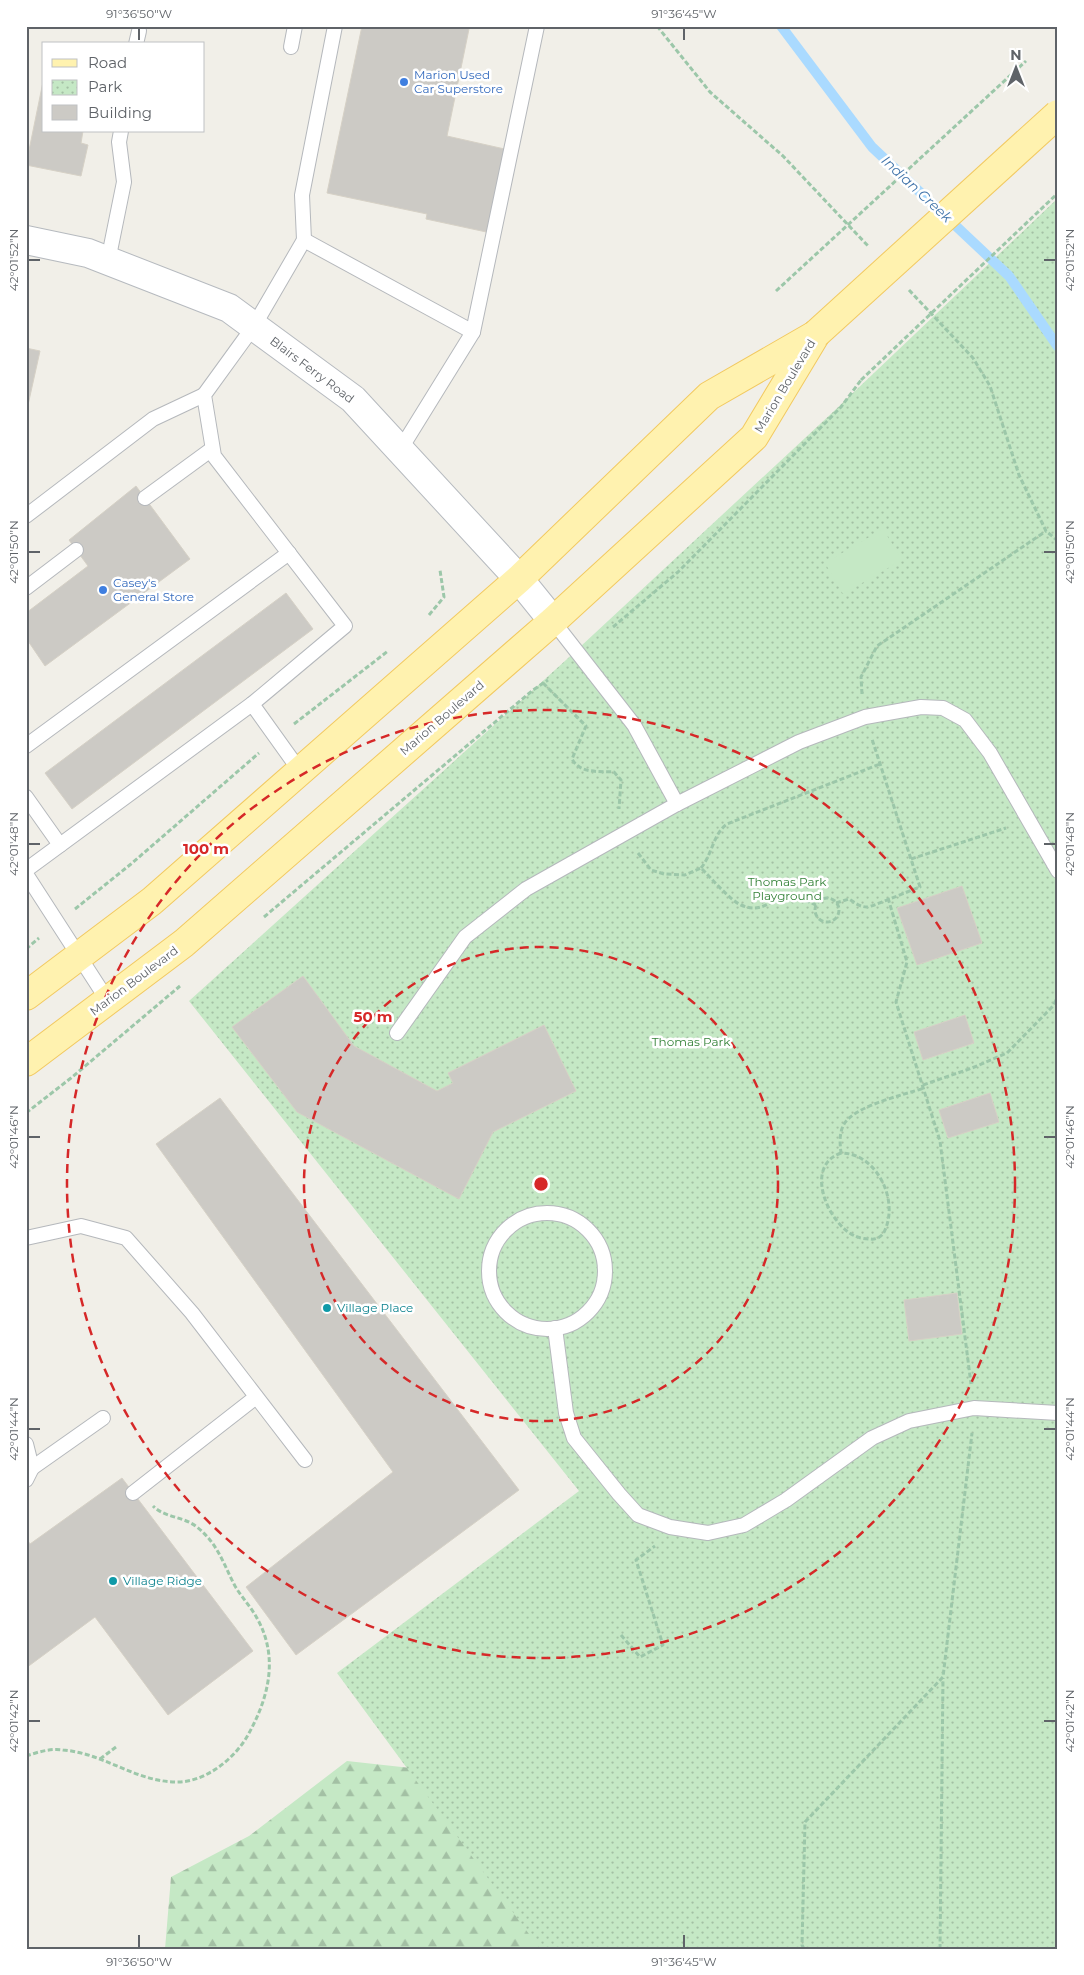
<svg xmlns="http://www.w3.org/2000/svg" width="1084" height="1975" viewBox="0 0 1084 1975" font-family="Montserrat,sans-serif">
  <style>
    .forest { fill: url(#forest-firs) }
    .park { fill: url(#park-dots) }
    .garden { fill: #c5e8c5 }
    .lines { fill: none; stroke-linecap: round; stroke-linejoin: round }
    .stream { stroke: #aadaff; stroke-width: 10 }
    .building { fill: #cccac5; stroke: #d6d1c6 }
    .lane-casing { stroke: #b5b8bc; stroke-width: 16 }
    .secondary-casing { stroke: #b6babf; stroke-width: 30 }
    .primary-casing { stroke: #f2c960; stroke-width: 30 }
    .path { stroke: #9cc7a9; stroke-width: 3; stroke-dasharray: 5 2.5; stroke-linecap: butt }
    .lane { stroke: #fff; stroke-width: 14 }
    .secondary { stroke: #fff; stroke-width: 28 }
    .primary { stroke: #fff2af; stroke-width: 28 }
    .primary-bridge-casing { stroke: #f2c960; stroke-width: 30; stroke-linecap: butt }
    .path-bridge { stroke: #9cc7a9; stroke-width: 3; stroke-dasharray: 5 2.5; stroke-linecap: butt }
    .primary-bridge { stroke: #fff2af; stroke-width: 28 }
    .ticks { fill: none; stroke: #5f6368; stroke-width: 2 }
    .ring { fill: none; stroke: #d62828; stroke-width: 2.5; stroke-dasharray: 9 6 }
    .shop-dot { fill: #3f7fe0; stroke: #fff; stroke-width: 2 }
    .culture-dot { fill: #0f9aa8; stroke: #fff; stroke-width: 2 }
    .labels { text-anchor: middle; stroke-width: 5; stroke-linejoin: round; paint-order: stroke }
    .shop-label { font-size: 12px; fill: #366cbe; stroke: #fff; text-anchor: start }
    .street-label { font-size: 12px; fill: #5f6368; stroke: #fff }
    .park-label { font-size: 12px; fill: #348238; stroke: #fff }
    .culture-label { font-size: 12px; fill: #0d838f; stroke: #fff; text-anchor: start }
    .water-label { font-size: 14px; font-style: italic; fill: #4174aa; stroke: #fff }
    .centre { fill: #d62828; stroke: #fff; stroke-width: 2.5 }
    .ring-label { font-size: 15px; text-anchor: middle; font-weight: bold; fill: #d62828; stroke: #fff; stroke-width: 5; stroke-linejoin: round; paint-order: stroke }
    .neatline { fill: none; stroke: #5f6368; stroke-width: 2 }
    .ticks-label { font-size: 12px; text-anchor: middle; fill: #5f6368 }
  </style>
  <defs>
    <pattern id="forest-firs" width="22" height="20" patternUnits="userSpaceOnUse" patternTransform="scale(1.25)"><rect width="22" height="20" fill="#c5e8c5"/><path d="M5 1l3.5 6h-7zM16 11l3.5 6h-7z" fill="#a3c0a4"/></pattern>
    <pattern id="park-dots" width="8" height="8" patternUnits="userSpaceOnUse" patternTransform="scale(1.25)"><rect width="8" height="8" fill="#c5e8c5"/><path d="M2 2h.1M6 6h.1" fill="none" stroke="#a3c0a4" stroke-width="1.8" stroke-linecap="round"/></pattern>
  </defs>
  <rect width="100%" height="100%" fill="#f1efe8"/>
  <polygon class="forest" points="347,1761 429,1770 591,1949 165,1949 171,1877 249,1836"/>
  <polygon class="park" points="1058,198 1058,1949 540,1949 337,1673 579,1491 189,1001 566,660 834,411"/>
  <polygon class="garden" points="883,529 902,560 843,594 825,563"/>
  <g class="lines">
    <polyline class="stream" points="781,26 872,147 1009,276 1058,347"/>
  </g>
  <g class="building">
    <polygon points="362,26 459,26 469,29 447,136 509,150 491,233 426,219 427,214 327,193"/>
    <polygon points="44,77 44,131 83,131 81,143 88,145 81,176 26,165"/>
    <polygon points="26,348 40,351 26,414"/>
    <polygon points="136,486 190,559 45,666 26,638 26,613 88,566 69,540"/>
    <polygon points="286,593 313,629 72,809 45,773"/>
    <polygon points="962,886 982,943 917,965 897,908"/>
    <polygon points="303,976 354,1046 437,1091 453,1083 448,1073 544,1025 576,1091 493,1132 459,1199 297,1112 232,1027"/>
    <polygon points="965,1015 974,1043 923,1060 914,1032"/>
    <polygon points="990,1093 999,1122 948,1138 939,1110"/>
    <polygon points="220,1098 519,1490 296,1655 246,1587 393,1472 156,1144"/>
    <polygon points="957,1293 962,1334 909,1341 904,1300"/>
    <polygon points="122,1478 253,1651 168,1715 95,1617 26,1668 26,1538 30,1544"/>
  </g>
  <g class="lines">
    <g class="lane-casing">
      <g id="lane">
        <polyline points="136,44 139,31"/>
        <polyline points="291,47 295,26"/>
        <polyline points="304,240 302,195 335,26"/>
        <polyline points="108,261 124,182 119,142 121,131"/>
        <polyline points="473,332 537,26"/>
        <polyline points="145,498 212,449"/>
        <polyline points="26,516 153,419 204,395"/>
        <polyline points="26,588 76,550"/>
        <polyline points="553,621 634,725 677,804"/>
        <polyline points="252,704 345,626 214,456 204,395 254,326 304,240 473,332 400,450"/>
        <polyline points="26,746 289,553"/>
        <polyline points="26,797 60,845"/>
        <polyline points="26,870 252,704 300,771"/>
        <polyline points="26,874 108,1001"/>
        <polyline points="397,1033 465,937 526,889 677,804 799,742 865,717 921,707 943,708 965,720 990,753 1058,871"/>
        <circle cx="547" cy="1271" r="58"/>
        <polyline points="26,1238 81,1226 126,1238 192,1313 305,1460"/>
        <polyline points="555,1328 566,1413 574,1438 619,1494 638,1515 670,1527 708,1533 744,1525 786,1500 872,1438 909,1421 974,1408 1058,1413"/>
        <polyline points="26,1444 32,1468 26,1480"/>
        <polyline points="32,1468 103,1418"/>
        <polyline points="133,1493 256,1397"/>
      </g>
    </g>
    <g class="secondary-casing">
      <polyline id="secondary" points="26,240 88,253 229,308 353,399 519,579 553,621"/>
    </g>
    <g class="primary-casing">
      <g id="primary">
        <polyline points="26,996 152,901 519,579 709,396 815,335"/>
        <polyline points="26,1062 184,943 553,621 754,437 816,334"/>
      </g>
    </g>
    <g class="path">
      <polyline points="657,26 710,92 783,156 869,247"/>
      <polyline points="909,290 973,358 990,386 1019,475 1046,531 1058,541"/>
      <polyline points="429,615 444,597 440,570"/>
      <polyline points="613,627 678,572 841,407 861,380"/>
      <path d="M543,683l43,43 -14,33c8,15 27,12 42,13l7,8 -2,29"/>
      <polyline points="862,694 861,677 877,646 1046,531"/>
      <polyline points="294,724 388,651"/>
      <path d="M638,853l13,17 13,4 21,1 16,-7c9,9 30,33 40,37 21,9 28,-5 45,-8 10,-2 21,4 30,8"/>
      <polyline points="911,859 1006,828"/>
      <path d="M701,868c11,-13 12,-34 26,-44l153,-60"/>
      <polyline points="888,898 907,962 896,1002 940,1141 971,1384"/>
      <circle cx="827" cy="910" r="12"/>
      <path d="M836,903l13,-4c6,4 11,8 18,8 5,0 44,-17 53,-20l-48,-148"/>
      <polyline points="75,909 131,864 259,753"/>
      <polyline points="264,917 533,690 548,680"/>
      <polyline points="26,949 39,938"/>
      <polyline points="923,1085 972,1068 1007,1053 1053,1006 1058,996"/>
      <polyline points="26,1113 71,1078 180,986"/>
      <path d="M841,1153c-38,13 -13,71 14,83 4,2 10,3 15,3 7,1 13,-3 15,-9 14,-31 -9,-77 -44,-77 -1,-9 -2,-18 2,-27 9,-20 61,-31 81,-38"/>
      <polyline points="621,1635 640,1657 663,1645 636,1560 655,1546"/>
      <path d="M26,1756c12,-4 25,-8 37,-6 41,3 74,33 116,32 28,-1 56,-24 69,-47 20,-36 31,-76 10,-115 -6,-12 -16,-22 -23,-34 -12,-23 -17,-42 -38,-59 -14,-11 -32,-9 -44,-21"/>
      <polyline points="100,1759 116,1747"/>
      <polyline points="804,1949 802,1945 805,1822 943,1677 972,1433"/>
      <polyline points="940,1949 943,1678"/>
    </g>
    <use href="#lane" class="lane"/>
    <use href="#secondary" class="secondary"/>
    <use href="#primary" class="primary"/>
    <g class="primary-bridge-casing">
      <polyline id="primary-bridge" points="816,334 1058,114"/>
    </g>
    <g class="path-bridge">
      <polyline points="776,291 1026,61"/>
      <polyline points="861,380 1058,193"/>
    </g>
    <use href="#primary-bridge" class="primary-bridge"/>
  </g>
  <path class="ticks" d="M139,28v12M684,28v12M28,260h12M1044,260h12M28,552h12M1044,552h12M28,844h12M1044,844h12M28,1137h12M1044,1137h12M28,1429h12M1044,1429h12M28,1721h12M1044,1721h12M139,1935v13M684,1935v13"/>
  <g class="ring">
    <circle cx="541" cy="1184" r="237"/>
    <circle cx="541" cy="1184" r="474"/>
  </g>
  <g class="shop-dot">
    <circle cx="404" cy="82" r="5"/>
    <circle cx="103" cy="590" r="5"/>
  </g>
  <g class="culture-dot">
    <circle cx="327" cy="1308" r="5"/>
    <circle cx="113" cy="1581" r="5"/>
  </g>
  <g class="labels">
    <g class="shop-label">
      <text x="414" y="79">Marion Used<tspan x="414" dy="14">Car Superstore</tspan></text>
      <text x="113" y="587">Casey's<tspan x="113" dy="14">General Store</tspan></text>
    </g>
    <g class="street-label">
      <text transform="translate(312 370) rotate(37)" y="4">Blairs Ferry Road</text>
      <text transform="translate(785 386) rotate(-59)" y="4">Marion Boulevard</text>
      <text transform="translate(442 718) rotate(-41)" y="4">Marion Boulevard</text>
      <text transform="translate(134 981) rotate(-37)" y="4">Marion Boulevard</text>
    </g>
    <g class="park-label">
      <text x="787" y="886">Thomas Park<tspan x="787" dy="14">Playground</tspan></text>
      <text x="691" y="1046">Thomas Park</text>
    </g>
    <g class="culture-label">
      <text x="337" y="1312">Village Place</text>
      <text x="123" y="1585">Village Ridge</text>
    </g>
    <g class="water-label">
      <text transform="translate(917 189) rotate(43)" y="5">Indian Creek</text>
    </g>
  </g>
  <circle cx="541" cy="1184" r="8" class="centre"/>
  <g class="ring-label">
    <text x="206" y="854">100 m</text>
    <text x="373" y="1022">50 m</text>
  </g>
  <rect width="1084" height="1975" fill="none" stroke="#ffffff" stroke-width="55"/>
  <rect x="42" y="42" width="162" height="90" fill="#ffffff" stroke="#bfc1c3"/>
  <rect x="52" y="59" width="25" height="8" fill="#fff2af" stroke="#bfc1c3"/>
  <text x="88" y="68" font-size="15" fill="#5f6368">Road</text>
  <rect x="52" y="80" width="25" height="15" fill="url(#park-dots)" stroke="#bfc1c3"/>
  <text x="88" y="92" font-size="15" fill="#5f6368">Park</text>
  <rect x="52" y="105" width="25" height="15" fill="#cccac5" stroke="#bfc1c3"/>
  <text x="88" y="118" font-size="15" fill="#5f6368">Building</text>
  <g transform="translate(1016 68)" stroke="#ffffff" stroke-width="4" paint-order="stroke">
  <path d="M0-4L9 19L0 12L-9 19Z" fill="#5f6368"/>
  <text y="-8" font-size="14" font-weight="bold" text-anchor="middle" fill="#5f6368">N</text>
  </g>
  <rect x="28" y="28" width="1028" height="1920" class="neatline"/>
  <g class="ticks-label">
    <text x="139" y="18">91°36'50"W</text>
    <text x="684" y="18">91°36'45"W</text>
    <text transform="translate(14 260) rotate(-90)" y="4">42°01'52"N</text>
    <text transform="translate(1070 260) rotate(-90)" y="4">42°01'52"N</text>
    <text transform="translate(14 552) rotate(-90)" y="4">42°01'50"N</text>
    <text transform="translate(1070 552) rotate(-90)" y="4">42°01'50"N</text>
    <text transform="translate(14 844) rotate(-90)" y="4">42°01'48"N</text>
    <text transform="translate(1070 844) rotate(-90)" y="4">42°01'48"N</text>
    <text transform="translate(14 1137) rotate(-90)" y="4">42°01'46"N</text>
    <text transform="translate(1070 1137) rotate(-90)" y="4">42°01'46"N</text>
    <text transform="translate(14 1429) rotate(-90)" y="4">42°01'44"N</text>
    <text transform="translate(1070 1429) rotate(-90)" y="4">42°01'44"N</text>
    <text transform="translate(14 1721) rotate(-90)" y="4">42°01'42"N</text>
    <text transform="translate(1070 1721) rotate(-90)" y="4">42°01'42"N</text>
    <text x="139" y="1966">91°36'50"W</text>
    <text x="684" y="1966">91°36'45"W</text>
  </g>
</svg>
